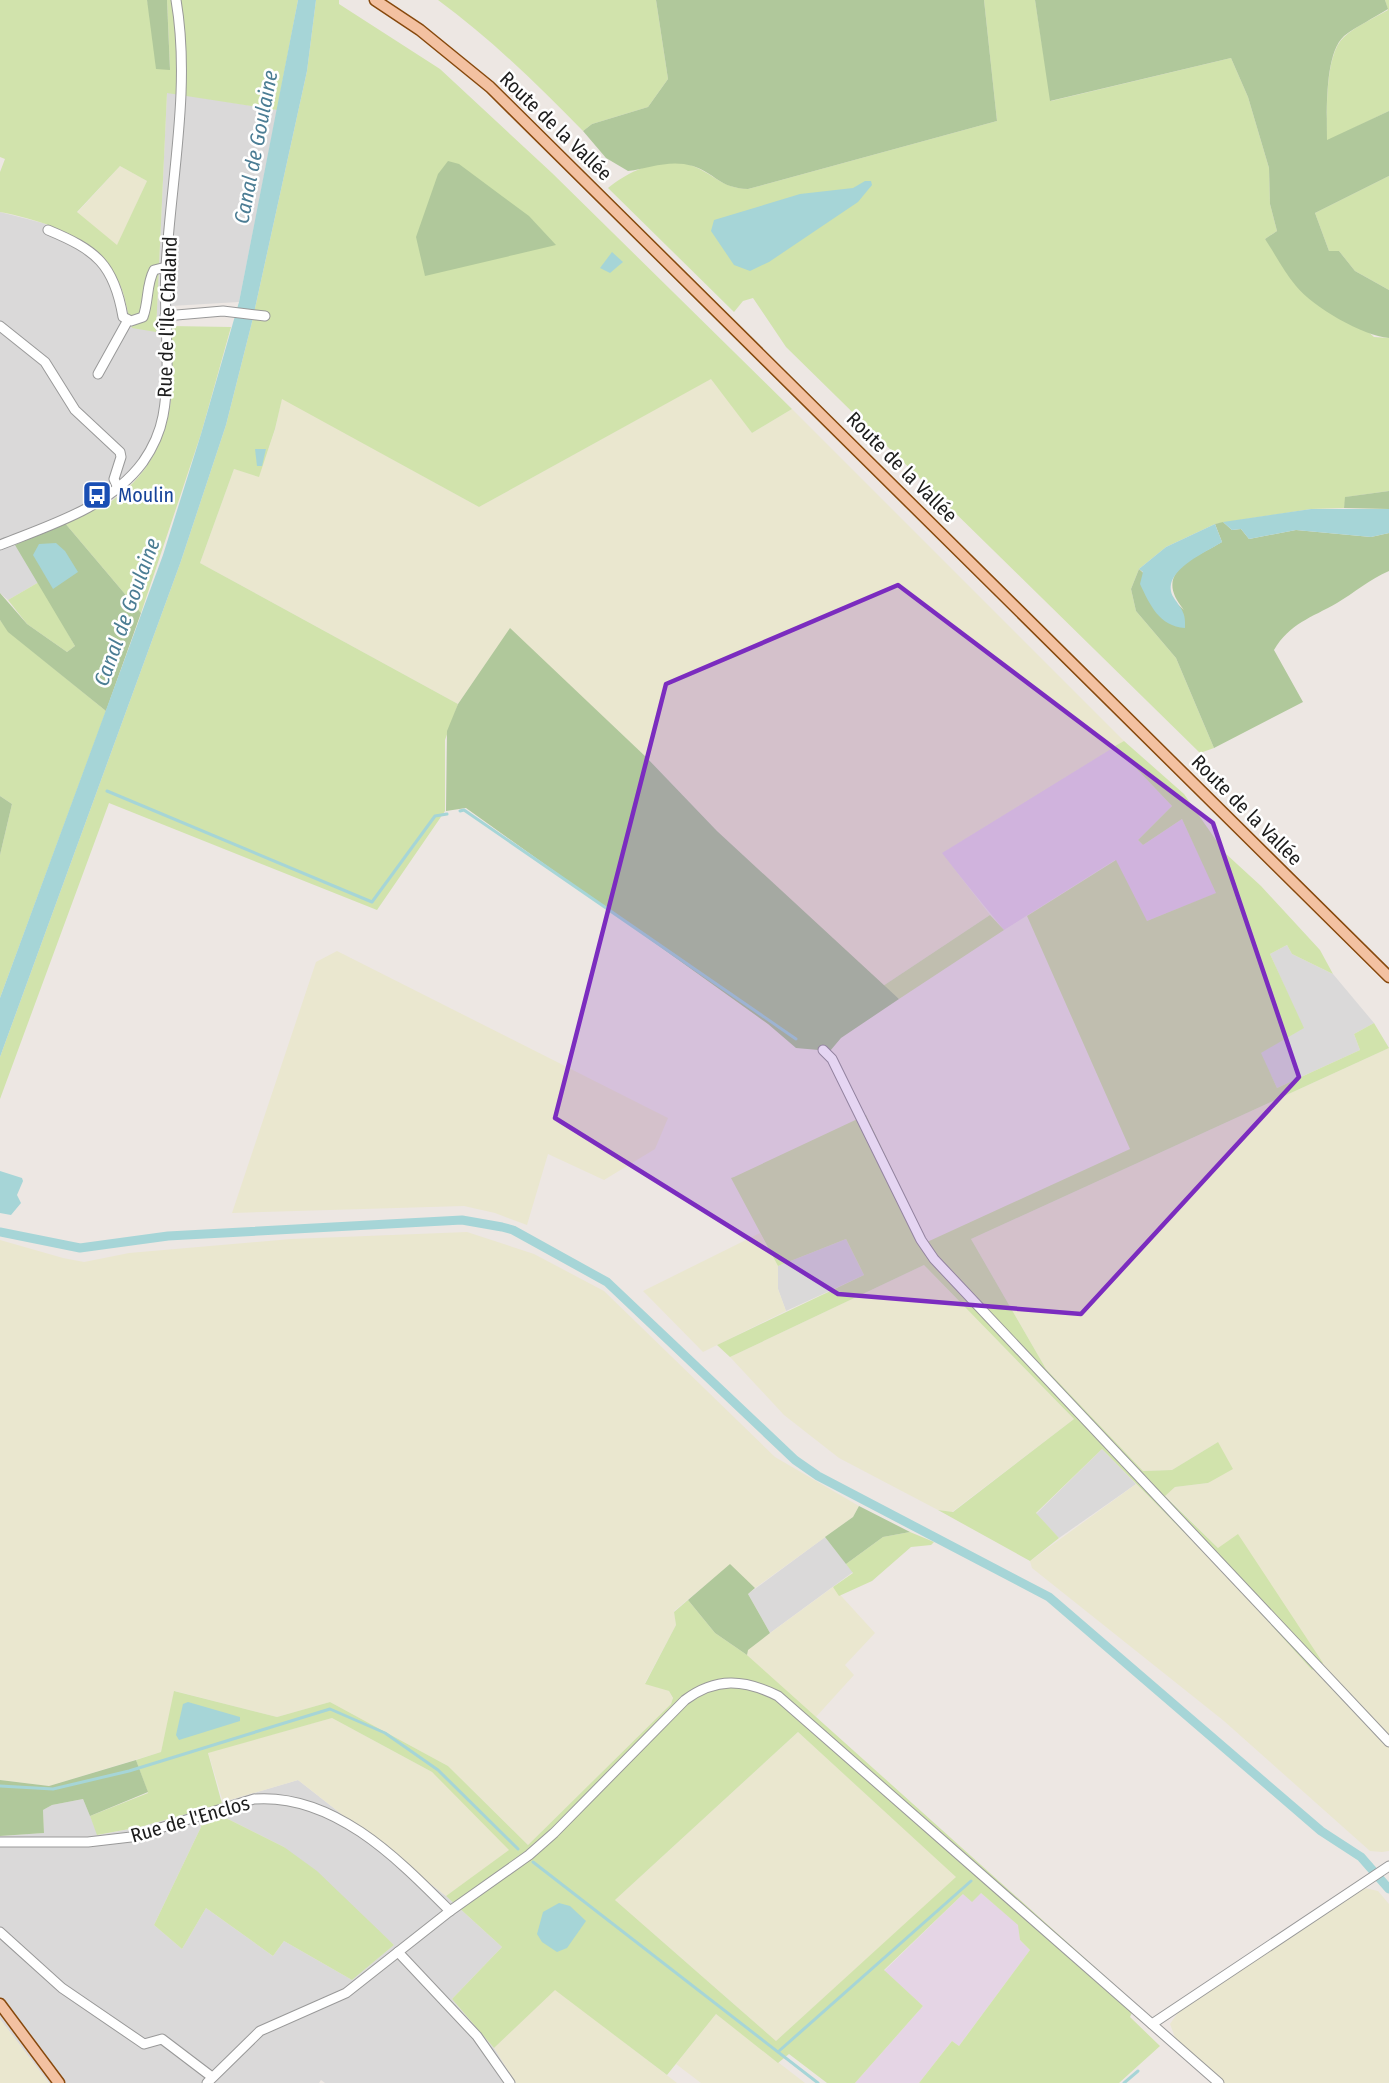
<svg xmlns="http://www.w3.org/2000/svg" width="1389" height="2083" viewBox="0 0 1389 2083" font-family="'Fira Sans Condensed',sans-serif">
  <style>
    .residential { fill: #dad9d9 }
    .industrial { fill: #e5d5e5 }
    .farmland { fill: #eae7cf }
    .grass { fill: #d1e3ac; fill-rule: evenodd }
    .forest { fill: #b0c89b }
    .water { fill: #a6d5d7 }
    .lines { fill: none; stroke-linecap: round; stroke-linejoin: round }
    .stream { stroke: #a6d5d7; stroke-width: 3 }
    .canal { stroke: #a6d5d7; stroke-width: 9 }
    .minor-casing { stroke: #999; stroke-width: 11 }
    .major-casing { stroke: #87490d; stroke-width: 13 }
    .minor { stroke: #fff; stroke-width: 9 }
    .major { stroke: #f3c1a1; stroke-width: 10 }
    .marked { fill: #7b2cbf; fill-opacity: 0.2; stroke: #7b2cbf; stroke-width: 4.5; stroke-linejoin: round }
    .labels { text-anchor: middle; stroke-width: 5; stroke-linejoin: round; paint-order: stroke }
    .street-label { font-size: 20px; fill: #1c1c1c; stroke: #fff }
    .transit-label { font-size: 20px; fill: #164399; stroke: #fff; text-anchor: start }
    .water-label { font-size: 21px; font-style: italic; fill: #4b7d94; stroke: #fff }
  </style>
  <rect width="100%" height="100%" fill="#ede7e3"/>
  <g class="residential">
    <polygon points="167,92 277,110 239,302 171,306 172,378 170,412 163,439 154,457 114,499 81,517 71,519 16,545 39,582 8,600 0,593 0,212 43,223 88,244 102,258 120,284 126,311 156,331"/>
    <polygon points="1287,945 1292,954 1333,974 1374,1023 1354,1034 1360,1050 1277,1088 1260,1053 1303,1028 1270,954"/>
    <polygon points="846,1239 864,1275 786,1311 778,1289 778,1266"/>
    <polygon points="1102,1449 1136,1484 1059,1538 1036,1514"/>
    <polygon points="825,1537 853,1572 770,1633 748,1594"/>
    <polygon points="298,1780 446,1896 502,1947 452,1999 494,2048 516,2083 325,2083 321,2080 319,2083 49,2083 0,2019 0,1836 44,1833 43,1810 52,1805 83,1799 98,1835 140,1827 197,1810 201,1827 154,1925 182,1949 206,1908 273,1956 284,1941 352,1980 394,1945 284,1847 226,1818 223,1802"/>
  </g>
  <g class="industrial">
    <polygon points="1115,746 1172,806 1138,840 1143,845 1182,819 1217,893 1147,921 1115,860 1004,930 941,853"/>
    <polygon points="981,1893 1019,1925 1020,1940 1030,1950 959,2046 952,2041 919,2083 855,2083 923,2006 884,1971 963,1894"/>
  </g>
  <g class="farmland">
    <polygon points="120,166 147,181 117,246 77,213"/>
    <polygon points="712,378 752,433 792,409 1124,741 942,853 990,915 883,986 717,831 646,757 510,629 458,704 200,563 234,469 259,476 275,430 282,398 479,507"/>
    <polygon points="337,951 668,1118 655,1149 604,1180 548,1154 527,1225 495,1213 464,1206 232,1213 316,962"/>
    <polygon points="1389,1048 1389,1851 1382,1852 1370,1851 1224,1721 1032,1568 1030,1561 1136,1484 1225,1574 1312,1670 1322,1663 1237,1535 1219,1549 1165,1495 1175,1487 1209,1483 1218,1442 1172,1470 1143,1471 1046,1369 971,1239"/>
    <polygon points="467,1232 534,1254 604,1291 775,1457 859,1506 853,1517 755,1588 730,1565 674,1611 676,1625 645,1683 669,1691 673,1699 671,1704 528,1845 448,1766 330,1702 277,1717 175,1691 161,1752 49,1786 0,1780 0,1240 63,1258 84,1262 129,1253 291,1239"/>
    <polygon points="760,1233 778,1266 778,1289 786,1311 703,1352 643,1291"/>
    <polygon points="924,1265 1074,1419 952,1512 938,1510 839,1458 784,1415 730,1357"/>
    <polygon points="833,1587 875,1633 845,1665 854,1675 815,1718 747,1655 747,1650"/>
    <polygon points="332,1718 432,1772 510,1850 446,1896 298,1780 223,1802 208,1752"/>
    <polygon points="798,1732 957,1877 776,2041 615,1900"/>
    <polygon points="1365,1888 1378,1891 1389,1904 1389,2083 1224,2083 1176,2040 1170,2024 1179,2011"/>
    <polygon points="555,1989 677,2083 516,2083 494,2048"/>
    <polygon points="716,2014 805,2083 701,2083 676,2064"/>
    <polygon points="0,2019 49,2083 0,2083"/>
  </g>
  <g class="grass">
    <path d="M0,0h147l4,17 19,52 -3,-69h131l-21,110 -110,-17 -11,239 -24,-4c-5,-14 -6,-32 -13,-45 -21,-45 -73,-62 -119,-71v-40l5,-13 -5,-2zM120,166l27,15 -30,64 -40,-33z"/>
    <polygon points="316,0 339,0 339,4 440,69 552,173 792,409 752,433 711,379 479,507 282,399 275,429 259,477 234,469 200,563 458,704 445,740 445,811 377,910 109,803 0,1099 0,1057 181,561 226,425 252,322 307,71"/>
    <path d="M438,0h218l12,79 -20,28 -56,17 -9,7c-46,-47 -92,-92 -145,-131z"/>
    <path d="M984,0h51l16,101 180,-43 17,39 21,71 1,36 7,27 -12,8 109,98 15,1v153l-43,6 -2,11 -33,1 -96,15 -49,23 -27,22 -8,20 5,22 40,47 38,90 -14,5 -414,-406 -33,-49 -10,3 -9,11 -126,-124c22,-18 56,-33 85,-22 22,9 29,22 55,23l249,-68z"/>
    <path d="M1385,0h4v111l-62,30c0,-26 -3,-86 17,-104 12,-11 30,-19 44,-27z"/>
    <polygon points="1389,176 1389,290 1355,271 1339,251 1329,251 1315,213"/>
    <path d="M170,326l61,1 -30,107 -60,179 -77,-91c16,-7 33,-11 49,-22 41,-29 60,-74 59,-123 0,-17 -2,-34 -2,-51z"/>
    <polygon points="39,582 75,646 67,652 27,624 8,600"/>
    <polygon points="0,620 9,632 106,711 0,998 0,855 12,804 0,796"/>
    <polygon points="1124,741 1184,794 1225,853 1261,886 1320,950 1333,974 1292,954 1287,945 1270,954 1304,1028 1261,1053 1277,1088 1360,1050 1354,1034 1374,1023 1389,1048 971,1239 1046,1369 1143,1471 1172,1470 1218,1442 1233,1469 1208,1483 1175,1487 1165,1496 1218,1548 1238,1534 1323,1663 1312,1670 1225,1574 1102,1449 1036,1513 1059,1538 1030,1561 938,1510 953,1512 1074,1419 924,1265 730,1357 717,1345 864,1275 846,1239 778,1266 731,1178 734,1177 866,1115 927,1242 1130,1149 1027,916 1116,860 1147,921 1216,893 1182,819 1143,845 1138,840 1172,806 1115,746"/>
    <polygon points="990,915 1004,930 899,999 883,986"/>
    <polygon points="910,1532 934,1542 931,1545 911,1547 872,1581 839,1596 833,1587 853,1573 846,1564 883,1537"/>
    <path d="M688,1600l27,33 32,22 389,349 -6,13 30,29 -41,37h-200l33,-42 7,5 71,-96 -10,-10 -2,-15 -37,-32 -9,9 -9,-8 -79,76 39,36 -68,77h-28l-38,-29 -11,9 -62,-49 -49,61 -112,-85 -61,58 -42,-49 50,-52 -56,-51 63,-46 -77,-78 -100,-54 -124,35 18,65 58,29 33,24 77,74 -42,35 -68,-39 -11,15 -67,-48 -24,41 -28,-24 47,-98 -4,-16 -57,16 -43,8 -7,-19 58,-23 -12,-33 25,-8 13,-61 103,26 53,-15 118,64 80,79 143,-141 2,-6 -4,-7 -24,-7 31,-59 -2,-13zM798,1732l158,145 -180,164 -161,-141z"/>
  </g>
  <g class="forest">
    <polygon points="147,0 167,0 170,70 156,69"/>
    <path d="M656,0h328l13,121 -249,68c-29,-1 -33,-16 -55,-23 -23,-7 -43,2 -65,5l-22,-13 -23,-27 9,-7 56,-17 20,-28z"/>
    <path d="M1035,0h350l3,9c-14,9 -31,17 -44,27 -20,18 -17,79 -17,104l62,-29v65l-74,37 14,38h10l16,20 34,19v48c-26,-2 -76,-31 -93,-52 -12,-14 -21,-32 -31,-47l12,-8 -7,-27 -1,-36 -21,-71 -17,-39 -181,43z"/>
    <polygon points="448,161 459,164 529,216 556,245 425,276 416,237 438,174"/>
    <polygon points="1389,491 1389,509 1344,508 1345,497"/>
    <polygon points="64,522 141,613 106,711 8,632 0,620 0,593 27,624 67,652 75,646 15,545"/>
    <path d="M1223,522l9,8 9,-1 8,10 47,-9 75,7 18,-4v38c-19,8 -35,22 -52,32 -26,15 -47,20 -63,47l29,52 -89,46 -38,-90 -40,-47 -5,-22 8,-20 45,41c-32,-38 9,-51 38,-68l-7,-18z"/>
    <polygon points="510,628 646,757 717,831 899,999 841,1038 830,1051 796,1048 768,1024 466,808 446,811 447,731 458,704"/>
    <polygon points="0,796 12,804 0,855"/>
    <polygon points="859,1506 910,1532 883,1537 846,1564 825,1537 853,1517"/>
    <polygon points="730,1564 755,1588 748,1594 770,1633 748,1650 747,1655 715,1633 688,1600"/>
    <polygon points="136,1760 148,1792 90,1816 83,1799 52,1805 43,1810 44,1833 0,1836 0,1780 49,1786"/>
  </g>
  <g class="water">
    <polygon points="298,0 316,0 307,71 252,322 226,425 181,561 0,1057 0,998 163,555 201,434 239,302"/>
    <polygon points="865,181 871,181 872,185 858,202 769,262 750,271 734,265 711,231 714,220 800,194 853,188"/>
    <polygon points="612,252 623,262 610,273 600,268"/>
    <polygon points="255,449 266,449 262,466 257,466"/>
    <polygon points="1311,509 1389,509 1389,533 1371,537 1296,530 1249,539 1241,529 1232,530 1223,522"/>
    <path d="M1215,524l7,18c-15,10 -64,30 -48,56 8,12 12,15 11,30 -26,-2 -35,-23 -45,-44l3,-12 -4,-3 27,-22z"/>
    <polygon points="56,543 65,551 78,572 53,589 33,555 39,544"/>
    <polygon points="0,1171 22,1178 23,1181 17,1195 21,1203 11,1215 0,1213"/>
    <polygon points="188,1702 240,1717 240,1721 179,1740 176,1735 183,1704"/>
    <polygon points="559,1903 570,1906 586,1921 567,1948 557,1952 542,1942 537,1934 543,1912"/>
  </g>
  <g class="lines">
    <g class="stream">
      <polyline points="107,791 372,902 435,816 447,814"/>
      <polyline points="460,811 464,810 796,1039"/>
      <polyline points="0,1786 53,1789 129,1771 330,1709 385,1733 438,1770 518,1849"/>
      <polyline points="533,1862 818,2083"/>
      <polyline points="779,2051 971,1881"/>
      <polyline points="1124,2083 1138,2071"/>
    </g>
    <polyline class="canal" points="0,1232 80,1248 168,1236 462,1220 502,1227 513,1230 607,1282 795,1460 818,1476 1049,1597 1321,1831 1361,1857 1389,1889"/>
    <g class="minor-casing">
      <g id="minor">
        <path d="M48,230c48,20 66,34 75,87l8,4 12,-4c6,-16 3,-32 11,-47l12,-3"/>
        <polyline points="165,316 223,311 265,316"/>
        <polyline points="0,326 45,362 75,410 120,452 121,457 114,479 118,488"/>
        <polyline points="98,374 128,320"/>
        <path d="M0,545c50,-20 110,-38 143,-83 9,-13 17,-30 20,-46 9,-48 0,-100 3,-149 5,-88 25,-180 10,-267"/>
        <polyline points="823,1050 832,1059 921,1240 934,1259 1389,1742"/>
        <path d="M0,1842h88l43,-5 123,-38c80,-6 144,60 196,112"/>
        <polyline points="0,1932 62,1988 144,2044 162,2039 212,2077"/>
        <polyline points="398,1952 477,2036 510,2083"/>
        <polyline points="1152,2024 1389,1866"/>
        <path d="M207,2083l53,-52 86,-38 104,-82 79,-56 25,-22 131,-133c31,-23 59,-21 93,-4l441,387"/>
      </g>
    </g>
    <g class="major-casing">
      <g id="major">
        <polyline points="375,0 420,30 490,87 1389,977"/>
        <polyline points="0,2004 59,2083"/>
      </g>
    </g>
    <use href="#minor" class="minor"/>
    <use href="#major" class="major"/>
  </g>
  <path class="marked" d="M898,585l315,238 86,254 -218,237 -243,-20 -283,-176 111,-434z"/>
  <defs>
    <g id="bus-square" transform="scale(1.5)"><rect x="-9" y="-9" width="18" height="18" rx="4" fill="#1a4fb4" stroke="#fff"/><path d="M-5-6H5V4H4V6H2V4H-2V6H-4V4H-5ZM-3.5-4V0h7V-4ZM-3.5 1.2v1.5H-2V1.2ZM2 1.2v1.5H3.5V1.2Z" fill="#fff"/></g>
  </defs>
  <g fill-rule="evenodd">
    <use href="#bus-square" x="97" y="495"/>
  </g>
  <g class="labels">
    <g class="street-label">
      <text transform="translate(556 126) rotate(44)" y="7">Route de la Vallée</text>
      <text transform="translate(167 317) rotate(-88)" y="7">Rue de l'Île Chaland</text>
      <text transform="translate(902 467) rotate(45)" y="7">Route de la Vallée</text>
      <text transform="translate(1247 810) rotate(45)" y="7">Route de la Vallée</text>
      <text transform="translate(190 1819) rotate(-16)" y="7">Rue de l'Enclos</text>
    </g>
    <g class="transit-label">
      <text x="118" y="502">Moulin</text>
    </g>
    <g class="water-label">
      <text transform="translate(256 147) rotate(-79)" y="7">Canal de Goulaine</text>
      <text transform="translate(127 612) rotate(-70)" y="7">Canal de Goulaine</text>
    </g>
  </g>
</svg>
